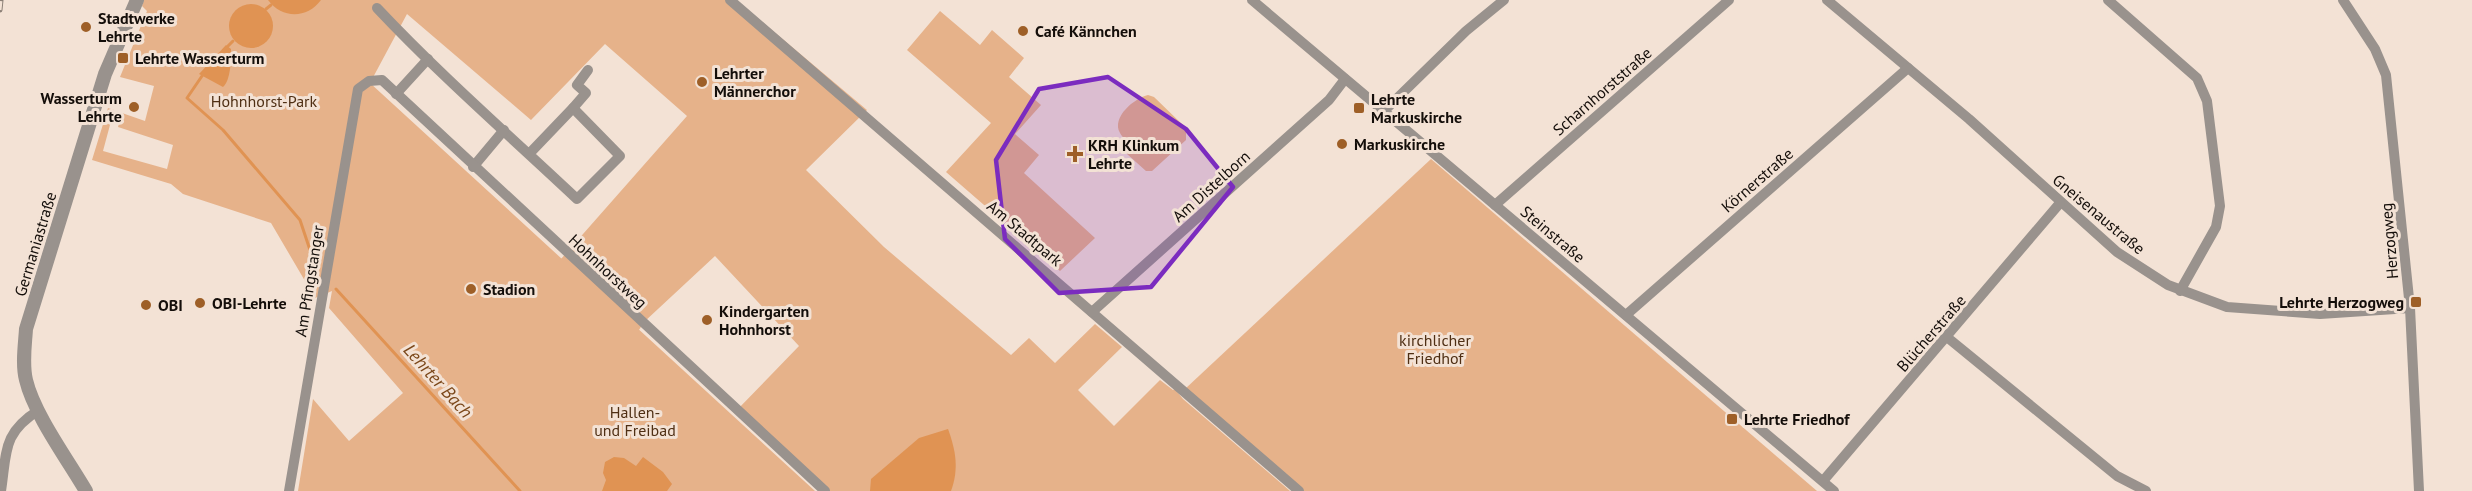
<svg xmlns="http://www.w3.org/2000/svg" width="2472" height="491" viewBox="0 0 2472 491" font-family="'PT Sans',sans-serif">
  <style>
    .green { fill: #e6b28a }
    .water { fill: #e09353 }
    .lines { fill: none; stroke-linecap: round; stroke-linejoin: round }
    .stream { stroke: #e09353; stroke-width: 3 }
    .minor { stroke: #99928d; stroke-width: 10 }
    .tertiary { stroke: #99928d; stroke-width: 14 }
    .rail-casing { stroke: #8c8077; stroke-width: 5 }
    .rail { stroke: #f3e2d5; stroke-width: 3; stroke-dasharray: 9; stroke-linecap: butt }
    .marked { fill: #7b2cbf; fill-opacity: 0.2; stroke: #7b2cbf; stroke-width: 4.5; stroke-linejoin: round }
    .poi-dot { fill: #9e5f27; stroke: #f3e2d5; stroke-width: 2 }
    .labels { text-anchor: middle; stroke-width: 6; stroke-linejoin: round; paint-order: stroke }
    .poi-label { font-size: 16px; font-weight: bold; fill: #140e0a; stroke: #f3e2d5; text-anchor: start }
    .street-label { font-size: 16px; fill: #140e0a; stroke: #f3e2d5 }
    .park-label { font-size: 16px; fill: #4f2f14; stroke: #f3e2d5 }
    .water-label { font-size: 18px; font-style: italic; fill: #7b4719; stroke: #f3e2d5 }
  </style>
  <rect width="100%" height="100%" fill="#f3e2d5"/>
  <g class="green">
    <polygon points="144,0 736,0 867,110 806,170 884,247 1011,355 1029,338 1055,363 1095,324 1122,347 1078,390 1114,426 1160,380 1173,390 1175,389 1183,399 1290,491 822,491 737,410 799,346 715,256 644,322 639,330 561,259 687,116 605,44 531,120 407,14 370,83 815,491 298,491 313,399 349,441 403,393 329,308 332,291 315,298 271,223 183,194 171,184 92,160 108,108 114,110 103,151 167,169 173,145 118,127 122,113 145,121 154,86 120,77 147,11 142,6"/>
    <polygon points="940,11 980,45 992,30 1024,58 1009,77 1041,105 1015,134 1039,155 1024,173 1095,238 1060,271 946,172 991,123 907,50"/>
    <path d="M1148,95l6,2 32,31v12l-34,31h-6l-19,-17 3,-10c-3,-3 -8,-7 -10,-11 -9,-16 15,-35 28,-38z"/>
    <polygon points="1431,159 1817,491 1303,491 1185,389"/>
  </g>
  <g class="water">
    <path d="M268,0h53c-14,19 -39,19 -53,0z"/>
    <circle cx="251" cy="26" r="22"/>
    <path d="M226,45l5,4c0,10 0,31 -8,38l-24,-13z"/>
    <path d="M948,429c8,22 11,40 3,62h-81l1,-12 48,-41z"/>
    <polygon points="614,457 624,458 636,466 643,457 663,472 672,484 667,491 602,491 606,480 603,473 605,462"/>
  </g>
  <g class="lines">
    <g class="stream">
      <polyline points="266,9 271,5"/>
      <polyline points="228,46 233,41"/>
      <polyline points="202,76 187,98 223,130 300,220 314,262"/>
      <polyline points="336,289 520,491"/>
    </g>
    <g class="minor">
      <polyline points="730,0 1299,491"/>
      <polyline points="1252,0 1834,491"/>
      <polyline points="1827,0 1969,119 2117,252 2168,285 2227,307 2320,314 2410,308"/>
      <polyline points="2108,0 2197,78 2207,101 2220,206 2216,227 2180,291"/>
      <polyline points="2343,0 2375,49 2386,75 2410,308 2419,491"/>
      <path d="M377,8c63,67 133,128 200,191l43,-43 -47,-48 -44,46"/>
      <polyline points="396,94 428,59"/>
      <polyline points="573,108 586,93 577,85 588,70"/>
      <polyline points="1384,111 1466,31 1504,0"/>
      <polyline points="473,167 504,130"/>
      <polyline points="1495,205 1729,0"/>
      <polyline points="1092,312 1329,100 1345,79"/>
      <polyline points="1626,315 1908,68"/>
      <polyline points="1948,338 2117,476 2146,491"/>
      <polyline points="1823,481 2060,203"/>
      <path d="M1,491c6,-39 1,-58 38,-81"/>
      <polyline points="289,491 358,89 369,81 382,80 825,491"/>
    </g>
    <path class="tertiary" d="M86,491c-18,-31 -52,-77 -60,-111 -4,-16 -1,-35 0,-51l79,-255 32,-74"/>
    <g class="rail-casing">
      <polyline id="rail" points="0,10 1,0"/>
    </g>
    <use href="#rail" class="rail"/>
  </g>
  <path class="marked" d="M1108,77l78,52 47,58 -82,100 -92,6 -54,-54 -9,-79 43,-71z"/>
  <g class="poi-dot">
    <circle cx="86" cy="27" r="6"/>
    <circle cx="1023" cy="31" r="6"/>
    <rect x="117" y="52" width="12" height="12" rx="3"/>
    <circle cx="702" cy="82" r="6"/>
    <circle cx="134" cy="107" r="6"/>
    <rect x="1353" y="102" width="12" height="12" rx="3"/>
    <circle cx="1342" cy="144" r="6"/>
    <path d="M1072 145h6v6h6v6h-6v6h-6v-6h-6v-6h6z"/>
    <circle cx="471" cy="289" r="6"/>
    <rect x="2410" y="296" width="12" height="12" rx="3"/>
    <circle cx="200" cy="303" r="6"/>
    <circle cx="146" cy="305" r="6"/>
    <circle cx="707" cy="320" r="6"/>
    <rect x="1726" y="413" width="12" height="12" rx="3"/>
  </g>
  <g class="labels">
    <g class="poi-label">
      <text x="98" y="24">Stadtwerke<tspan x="98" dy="18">Lehrte</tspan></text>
      <text x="1035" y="37">Café Kännchen</text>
      <text x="135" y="64">Lehrte Wasserturm</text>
      <text x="714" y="79">Lehrter<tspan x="714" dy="18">Männerchor</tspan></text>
      <text x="122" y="104" text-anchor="end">Wasserturm<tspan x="122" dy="18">Lehrte</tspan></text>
      <text x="1371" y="105">Lehrte<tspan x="1371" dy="18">Markuskirche</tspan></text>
      <text x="1354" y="150">Markuskirche</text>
      <text x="1088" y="151">KRH Klinkum<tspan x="1088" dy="18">Lehrte</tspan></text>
      <text x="483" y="295">Stadion</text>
      <text x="2404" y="308" text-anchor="end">Lehrte Herzogweg</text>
      <text x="212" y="309">OBI-Lehrte</text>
      <text x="158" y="311">OBI</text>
      <text x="719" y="317">Kindergarten<tspan x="719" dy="18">Hohnhorst</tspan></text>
      <text x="1744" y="425">Lehrte Friedhof</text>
    </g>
    <g class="street-label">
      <text transform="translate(1602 91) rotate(-41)" y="6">Scharnhorststraße</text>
      <text transform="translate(1757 180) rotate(-41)" y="6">Körnerstraße</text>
      <text transform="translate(1211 186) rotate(-42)" y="6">Am Distelborn</text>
      <text transform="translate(2099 214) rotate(40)" y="6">Gneisenaustraße</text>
      <text transform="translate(1025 233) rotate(40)" y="6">Am Stadtpark</text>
      <text transform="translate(1553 234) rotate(40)" y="6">Steinstraße</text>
      <text transform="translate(2389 241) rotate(-95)" y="6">Herzogweg</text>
      <text transform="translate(35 244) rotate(-73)" y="6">Germaniastraße</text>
      <text transform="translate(608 271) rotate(43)" y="6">Hohnhorstweg</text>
      <text transform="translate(309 281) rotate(-81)" y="6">Am Pfingstanger</text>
      <text transform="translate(1931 333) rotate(-49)" y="6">Blücherstraße</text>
    </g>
    <g class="park-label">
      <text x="264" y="107">Hohnhorst-Park</text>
      <text x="1435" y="346">kirchlicher<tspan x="1435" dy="18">Friedhof</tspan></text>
      <text x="635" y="418">Hallen-<tspan x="635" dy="18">und Freibad</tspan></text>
    </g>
    <g class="water-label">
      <text transform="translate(438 381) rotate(48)" y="6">Lehrter Bach</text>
    </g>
  </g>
</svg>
